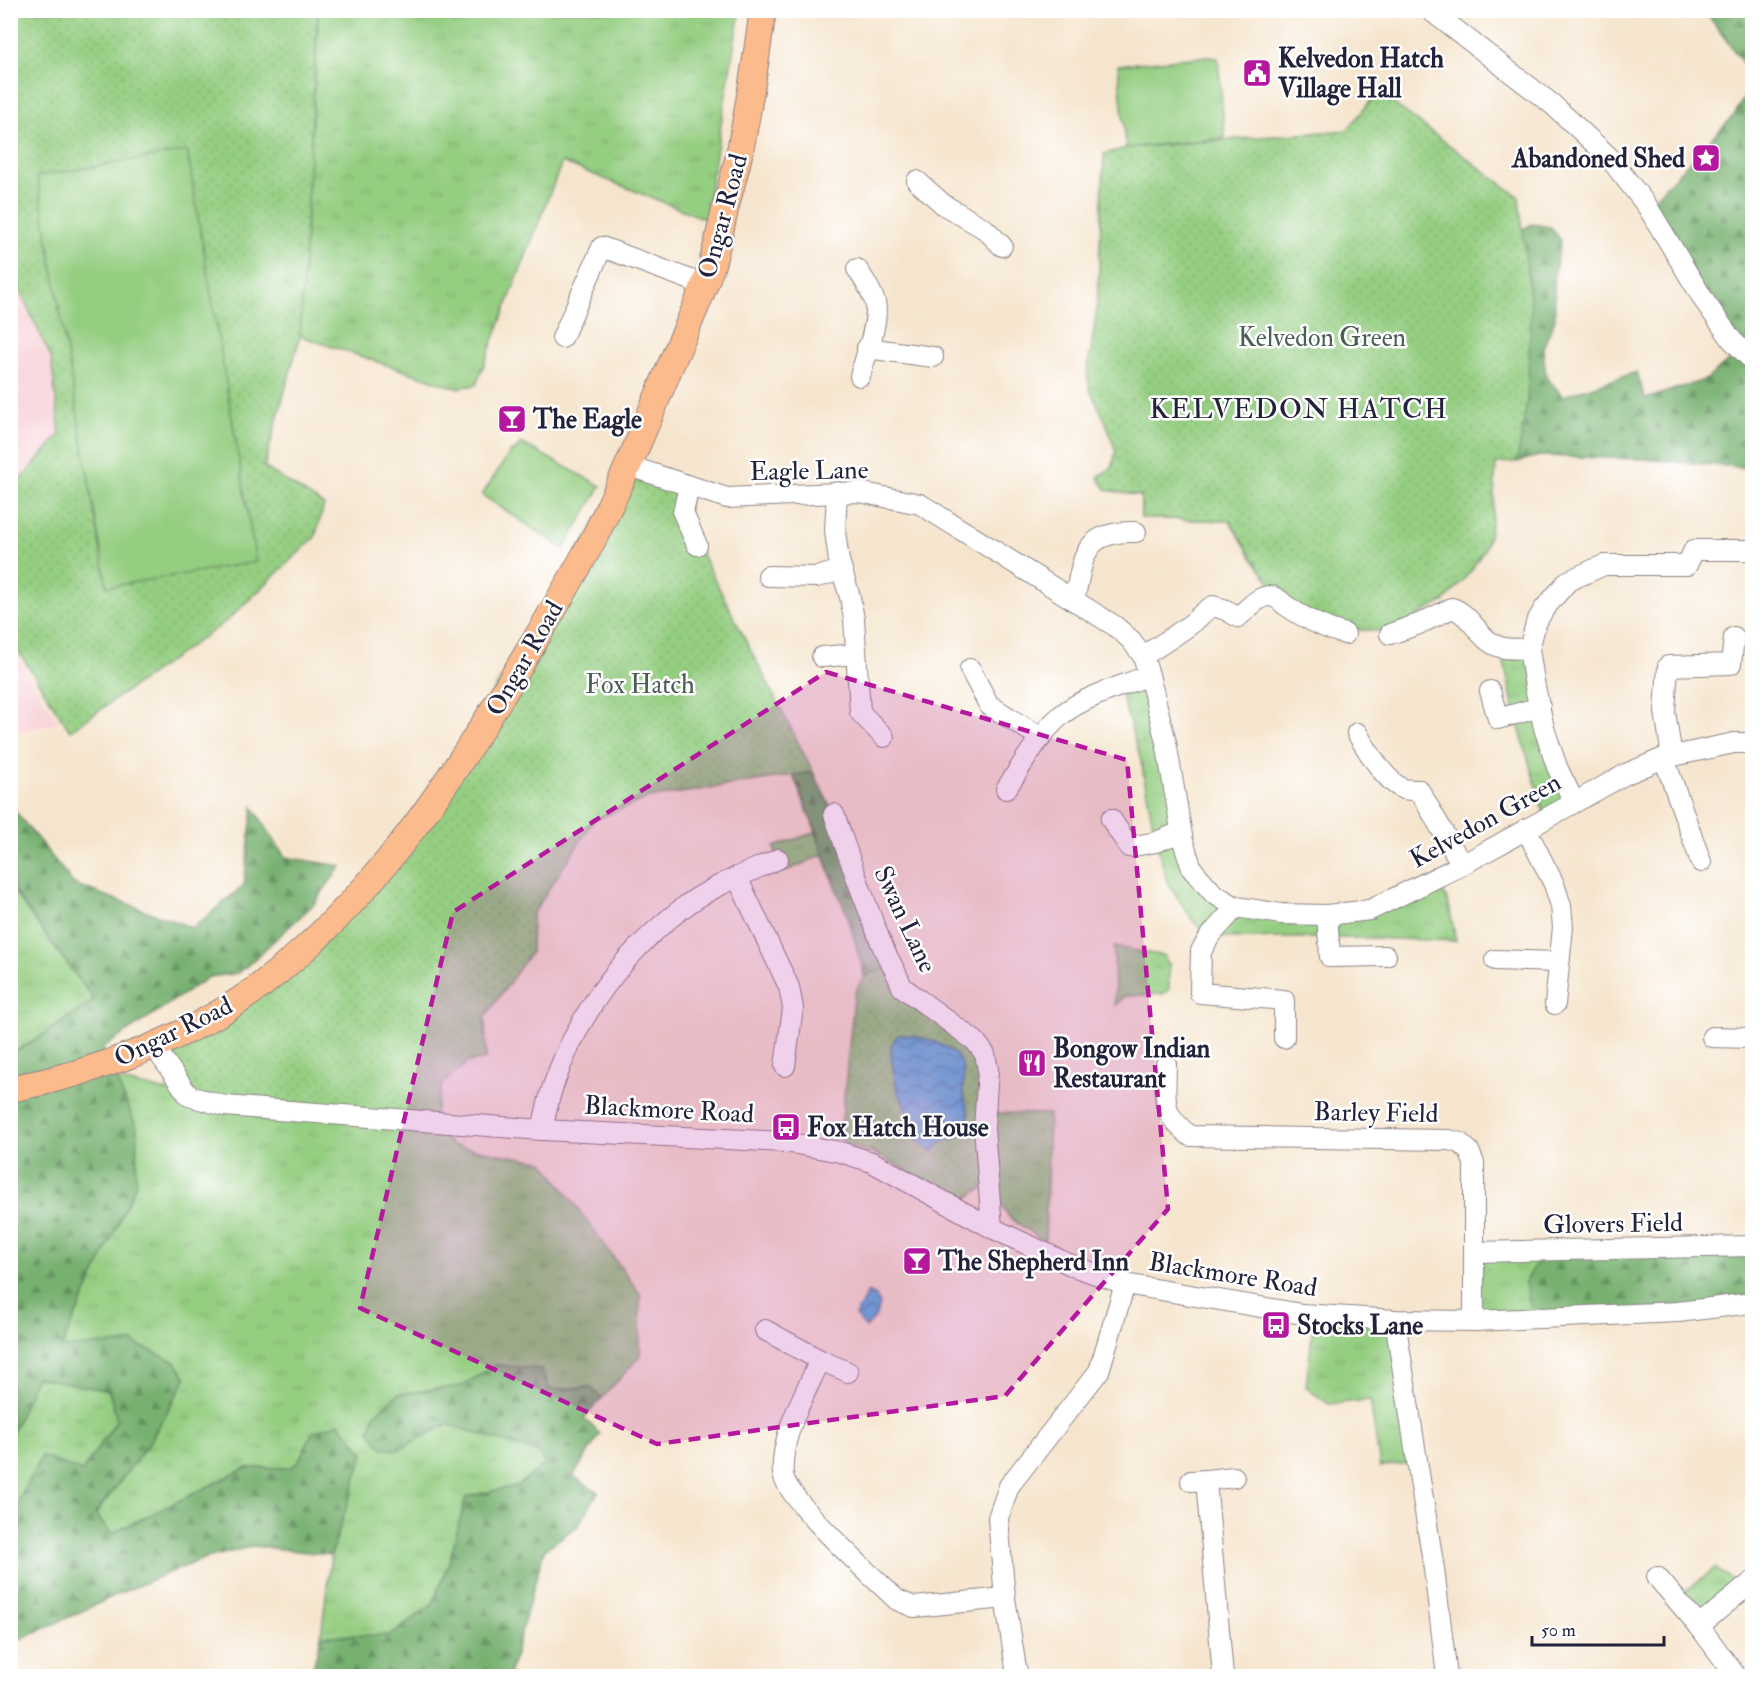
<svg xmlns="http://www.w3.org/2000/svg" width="1763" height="1687" viewBox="0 0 1763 1687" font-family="'IM FELL Double Pica',serif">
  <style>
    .built { fill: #f7cfd4 }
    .grass { fill: url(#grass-tufts); stroke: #5b785e; stroke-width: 1.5 }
    .forest { fill: url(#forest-firs); stroke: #4c6a55; stroke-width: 1.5 }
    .park { fill: url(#park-dots); stroke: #5b785e; stroke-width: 1.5 }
    .garden { fill: #94ce81; stroke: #5b785e; stroke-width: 1.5 }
    .water { fill: url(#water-waves); stroke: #426c8c; stroke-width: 1.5 }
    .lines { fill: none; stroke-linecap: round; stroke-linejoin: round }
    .minor-casing { stroke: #8c8484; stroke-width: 22 }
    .major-casing { stroke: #8c8484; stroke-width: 28 }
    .minor { stroke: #fff; stroke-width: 20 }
    .major { stroke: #fbbb8d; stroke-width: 26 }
    .marked { fill: #b5179e; fill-opacity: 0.2; stroke: #b5179e; stroke-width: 4.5; stroke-dasharray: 12 8; stroke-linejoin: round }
    .labels { text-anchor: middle; stroke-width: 5; stroke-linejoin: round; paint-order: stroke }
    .poi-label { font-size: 26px; font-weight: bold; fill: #22223b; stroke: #fff; text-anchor: start }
    .street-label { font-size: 26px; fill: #22223b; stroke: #fff }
    .park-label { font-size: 26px; fill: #4a5e54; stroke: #fff }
    .quarter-label { font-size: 28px; letter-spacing: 1.5px; fill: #22223b; stroke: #fff }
  </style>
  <defs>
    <pattern id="grass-tufts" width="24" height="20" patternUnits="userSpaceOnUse" patternTransform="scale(1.5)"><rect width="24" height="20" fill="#94ce81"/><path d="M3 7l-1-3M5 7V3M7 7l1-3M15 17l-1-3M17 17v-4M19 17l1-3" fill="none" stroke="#7fb170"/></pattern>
    <pattern id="forest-firs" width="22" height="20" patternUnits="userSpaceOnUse" patternTransform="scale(1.5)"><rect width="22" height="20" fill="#77b16f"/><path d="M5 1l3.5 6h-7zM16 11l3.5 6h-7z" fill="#61905c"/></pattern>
    <pattern id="park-dots" width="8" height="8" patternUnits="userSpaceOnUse" patternTransform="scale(1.5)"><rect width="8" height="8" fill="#94ce81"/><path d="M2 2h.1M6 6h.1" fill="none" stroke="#7fb170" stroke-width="1.8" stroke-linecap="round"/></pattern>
    <pattern id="water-waves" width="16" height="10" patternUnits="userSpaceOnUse" patternTransform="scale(1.5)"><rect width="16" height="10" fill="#61b5dd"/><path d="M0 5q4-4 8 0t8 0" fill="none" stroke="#5093b4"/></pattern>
  </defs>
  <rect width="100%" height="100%" fill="#fff"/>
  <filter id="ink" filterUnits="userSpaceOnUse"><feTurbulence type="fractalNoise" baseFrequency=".0167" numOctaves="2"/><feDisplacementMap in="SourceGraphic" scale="12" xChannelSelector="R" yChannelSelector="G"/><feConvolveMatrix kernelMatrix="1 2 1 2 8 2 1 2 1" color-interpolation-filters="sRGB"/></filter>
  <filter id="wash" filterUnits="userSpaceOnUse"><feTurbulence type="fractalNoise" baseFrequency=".008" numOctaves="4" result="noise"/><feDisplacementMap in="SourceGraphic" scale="24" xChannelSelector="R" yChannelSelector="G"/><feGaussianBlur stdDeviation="1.35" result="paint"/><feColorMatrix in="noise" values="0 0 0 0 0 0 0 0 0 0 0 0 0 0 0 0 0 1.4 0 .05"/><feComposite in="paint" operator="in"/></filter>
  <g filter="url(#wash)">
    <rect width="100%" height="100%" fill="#f6e5ce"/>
    <g class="built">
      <polygon points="10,271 51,358 60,434 27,473 11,484"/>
      <polygon points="11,646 58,723 11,734"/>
    </g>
    <g class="grass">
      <polygon points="318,11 740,11 705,219 562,162 476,385 456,388 300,336"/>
      <polygon points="1501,648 1529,649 1574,802 1545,817 1515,714"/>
      <polygon points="1149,675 1183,841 1214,894 1327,915 1437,878 1449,905 1456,941 1364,938 1239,938 1210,936 1194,922 1168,884 1156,842 1141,761 1119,687"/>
      <polygon points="816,832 824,854 784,872 774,847"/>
      <polygon points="10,887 94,1000 29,1044 11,1053"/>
      <polygon points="1114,947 1165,956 1166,963 1169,963 1169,989 1163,994 1125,996 1115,1006"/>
      <polygon points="116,1080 189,1096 433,1123 451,1145 544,1162 640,1294 640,1356 602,1398 590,1387 550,1390 496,1365 462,1386 398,1394 397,1450 447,1424 539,1453 545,1464 517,1486 466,1497 450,1560 432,1605 391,1635 321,1636 331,1555 364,1453 313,1432 298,1462 290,1468 246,1468 111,1534 95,1515 149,1443 186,1378 61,1348 136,1184 137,1128"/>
      <polygon points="986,1113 1049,1114 1045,1242 1010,1218 989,1186"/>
      <polygon points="1543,1251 1533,1318 1474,1321 1475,1252"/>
      <polygon points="1314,1315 1395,1320 1417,1462 1380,1467 1370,1400 1329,1404 1306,1388"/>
      <polygon points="36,1376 109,1391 117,1420 82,1472 11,1515 11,1436"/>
      <polygon points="1715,1568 1744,1588 1699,1626 1676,1599"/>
    </g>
    <g class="forest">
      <polygon points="1705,11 1752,11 1752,76"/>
      <polygon points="1752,84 1752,468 1643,459 1539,456 1517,462 1496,462 1238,533 1230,521 1141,518 1141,496 1107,490 1098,477 1112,468 1116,452 1532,224 1550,227 1561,240 1554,277 1555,319 1543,348 1546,377 1563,396 1637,372 1645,399 1707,379 1741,350 1647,206 1734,115"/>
      <polygon points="813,772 834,814 894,966 864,976 848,917 832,879 816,832 793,775"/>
      <polygon points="11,806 74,884 193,928 244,885 253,807 285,857 341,866 314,904 239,973 209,977 103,1048 137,1128 136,1184 61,1348 132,1342 176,1362 186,1378 149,1443 95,1514 111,1534 246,1468 290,1468 298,1462 313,1432 339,1423 364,1453 331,1555 254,1546 203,1559 127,1590 11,1644 11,1515 42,1456 82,1472 117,1420 109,1391 36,1377 11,1436 11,1053 29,1044 94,1000 14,891 11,847"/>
      <polygon points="1752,1246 1752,1303 1533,1318 1525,1283 1543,1251"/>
      <polygon points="496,1365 541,1369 550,1390 590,1387 602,1398 584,1418 600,1434 573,1476 598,1492 579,1525 544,1550 509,1676 311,1676 321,1636 391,1635 432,1605 450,1560 466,1497 517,1486 545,1464 539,1453 447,1424 397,1450 383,1448 369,1431 375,1414 398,1394 462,1386"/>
    </g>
    <g class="park">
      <polygon points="10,11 318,11 300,336 264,467 324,505 315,537 228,620 70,731 11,640 11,484 27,473 60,434 51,358 11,271"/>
      <polygon points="1378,92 1519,197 1531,308 1527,400 1517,462 1496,463 1493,513 1489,536 1484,550 1470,572 1445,601 1398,626 1380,631 1347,629 1282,599 1251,556 1230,521 1141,518 1141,496 1107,490 1098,477 1112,468 1116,452 1106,422 1090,390 1087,374 1097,309 1104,154 1126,148 1347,130"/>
      <polygon points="629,466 689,486 688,527 813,772 648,798 594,820 532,915 531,952 485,1017 486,1059 468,1062 442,1085 433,1123 189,1096 153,1045 211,1018 398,849"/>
      <path d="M894,966l88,83 7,137 -14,6 -11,9 -8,-1 -33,-21 -48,-25 -26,-8 -9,-8 14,-141c9,-27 14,-21 40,-31z"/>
    </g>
    <g class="garden">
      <polygon points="1211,56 1218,58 1225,138 1126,148 1118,65"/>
      <polygon points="187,151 256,562 107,587 37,176"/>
      <polygon points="521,443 601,486 564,549 482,495 511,451 514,452"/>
    </g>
    <g class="water">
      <path d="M898,1035c18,-1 53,9 62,26 7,11 1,25 4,36 5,14 8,21 -1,35 -6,8 -13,6 -20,9 -4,2 -6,7 -9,10 -12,-1 -22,-20 -26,-30 -2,-5 -1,-10 -2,-15 -2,-4 -6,-8 -7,-12 -3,-7 -9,-41 -8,-47 1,-5 4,-8 7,-12z"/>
      <polygon points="868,1292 876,1296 880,1304 875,1318 866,1328 855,1316"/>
    </g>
  </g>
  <g filter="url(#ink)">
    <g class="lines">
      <g class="minor-casing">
        <g id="minor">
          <polyline points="1430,10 1553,105 1608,156 1647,206 1705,302 1732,340 1752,360"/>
          <polyline points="917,181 944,205 985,229 1002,246"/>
          <path d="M857,269c7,10 14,21 18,33 5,18 -10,56 -15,74"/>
          <polyline points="562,338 602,247 704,285"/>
          <polyline points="867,348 933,357"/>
          <polyline points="629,466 727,498 859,492 920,504 1115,626 1131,640 1143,656 1149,675 1166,742 1183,841 1192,869 1214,894 1236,907 1281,914 1327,915 1370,910 1462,865 1626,774 1664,758 1734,743 1752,743"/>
          <polyline points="689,486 683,513 697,545"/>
          <polyline points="837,492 835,531 839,561 850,597 854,619 860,712 884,737"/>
          <polyline points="768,576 817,577 842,570"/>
          <path d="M1074,601c10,-45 8,-70 62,-69"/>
          <path d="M1390,634l29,-10 33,-16c21,7 27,33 48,39 9,3 20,1 29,2"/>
          <path d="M1143,656c16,-10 32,-20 48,-32 8,-6 12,-13 22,-18l13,4 12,7c8,-6 20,-21 31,-21 6,0 12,5 16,9 19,13 37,23 60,29"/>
          <polyline points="822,657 856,654"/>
          <polyline points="970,669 989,705 1041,738"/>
          <polyline points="1490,691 1498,719 1540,707"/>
          <path d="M1357,733c9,15 29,50 47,56 4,1 10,1 15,1l43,75"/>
          <polyline points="1672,756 1665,712 1668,666 1731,664 1734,637"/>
          <polyline points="1664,758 1701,862"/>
          <path d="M1006,789c16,-23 30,-50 50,-69 21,-22 65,-33 93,-45"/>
          <polyline points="1574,802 1557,767 1544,728 1535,687 1529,649 1536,623 1544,609 1568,581 1604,565 1687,565 1694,550 1752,550"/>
          <path d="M834,814c15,44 31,88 48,131 6,15 15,27 20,42l73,54 10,13 3,16 -4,58 8,100"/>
          <polyline points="1111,819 1129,847 1156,842 1181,832"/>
          <polyline points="1526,829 1554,884 1561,906 1563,927 1555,1004"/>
          <polyline points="737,877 789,987 793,1008 785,1066"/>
          <polyline points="1236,907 1210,936 1201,951 1200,993 1284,1000 1284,1038"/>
          <polyline points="1327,915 1330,957 1386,956"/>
          <polyline points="1495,960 1558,962"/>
          <polyline points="1712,1037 1752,1038"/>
          <polyline points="153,1045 189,1096 225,1106 542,1130 786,1142 840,1152 872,1162 992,1228 1073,1266 1125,1284 1302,1314 1395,1320 1474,1321 1678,1312 1752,1303"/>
          <path d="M1166,1064c0,38 -7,47 24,72l259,4 11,3 9,8 5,12v158"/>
          <path d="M542,1130c3,-14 6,-30 11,-44 25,-72 70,-133 131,-179 26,-20 63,-34 94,-48"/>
          <polyline points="1475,1252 1752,1246"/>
          <polyline points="1395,1320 1434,1569 1447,1676"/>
          <path d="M765,1330l55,30c-15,35 -40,75 -37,114 2,24 92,105 114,126l17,7 91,-9"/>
          <polyline points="820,1360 848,1372"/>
          <polyline points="1206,1480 1234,1477"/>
          <polyline points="1191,1481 1206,1480 1223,1676"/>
          <polyline points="1657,1577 1699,1626 1736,1676"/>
          <polyline points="1699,1626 1752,1582"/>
          <polyline points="1019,1676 1016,1668 1005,1598 998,1518 1009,1486 1099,1371 1125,1284"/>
        </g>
      </g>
      <g class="major-casing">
        <path id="major" d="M10,1089c85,-16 181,-51 250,-103 111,-84 189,-201 259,-319 25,-42 51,-84 74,-127 26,-52 49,-105 71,-159 16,-39 35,-77 48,-117 5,-18 9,-36 13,-54 6,-25 14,-50 18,-75 8,-41 14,-83 20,-125"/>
      </g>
      <use href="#minor" class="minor"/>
      <use href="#major" class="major"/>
    </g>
  </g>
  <path class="marked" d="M826,672l301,88 41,449 -163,187 -348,48 -297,-136 93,-396z"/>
  <defs>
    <g id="civic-square" transform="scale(1.5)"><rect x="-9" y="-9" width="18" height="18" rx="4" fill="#b5179e" stroke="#fff"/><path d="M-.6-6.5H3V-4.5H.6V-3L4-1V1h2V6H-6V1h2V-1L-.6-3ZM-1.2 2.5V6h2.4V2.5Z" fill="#fff"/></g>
    <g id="sight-square" transform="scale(1.5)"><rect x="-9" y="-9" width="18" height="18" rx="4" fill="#b5179e" stroke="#fff"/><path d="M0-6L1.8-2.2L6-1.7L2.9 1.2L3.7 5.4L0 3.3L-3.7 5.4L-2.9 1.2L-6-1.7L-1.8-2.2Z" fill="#fff"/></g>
    <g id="bar-square" transform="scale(1.5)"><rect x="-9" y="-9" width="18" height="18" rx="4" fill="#b5179e" stroke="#fff"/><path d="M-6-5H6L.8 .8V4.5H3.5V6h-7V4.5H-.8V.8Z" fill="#fff"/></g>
    <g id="restaurant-square" transform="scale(1.5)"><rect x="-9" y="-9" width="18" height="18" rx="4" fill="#b5179e" stroke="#fff"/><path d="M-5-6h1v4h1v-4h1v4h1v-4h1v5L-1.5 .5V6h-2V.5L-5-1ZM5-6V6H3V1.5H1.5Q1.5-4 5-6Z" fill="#fff"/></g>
    <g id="bus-square" transform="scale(1.5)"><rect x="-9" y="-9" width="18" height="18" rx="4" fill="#b5179e" stroke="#fff"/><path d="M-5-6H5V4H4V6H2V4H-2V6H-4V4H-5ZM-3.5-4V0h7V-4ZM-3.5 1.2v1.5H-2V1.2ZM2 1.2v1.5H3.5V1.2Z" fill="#fff"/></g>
  </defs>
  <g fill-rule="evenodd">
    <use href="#civic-square" x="1257" y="73"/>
    <use href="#sight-square" x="1706" y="158"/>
    <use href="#bar-square" x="512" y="419"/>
    <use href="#restaurant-square" x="1032" y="1063"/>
    <use href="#bus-square" x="786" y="1127"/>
    <use href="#bar-square" x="917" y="1261"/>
    <use href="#bus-square" x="1276" y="1325"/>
  </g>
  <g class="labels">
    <g class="poi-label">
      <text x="1278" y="67">Kelvedon Hatch<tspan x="1278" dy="30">Village Hall</tspan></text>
      <text x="1685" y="167" text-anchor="end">Abandoned Shed</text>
      <text x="533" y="428">The Eagle</text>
      <text x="1053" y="1057">Bongow Indian<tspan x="1053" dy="30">Restaurant</tspan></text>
      <text x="807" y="1136">Fox Hatch House</text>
      <text x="938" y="1270">The Shepherd Inn</text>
      <text x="1297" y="1334">Stocks Lane</text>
    </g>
    <g class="street-label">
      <text transform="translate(722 216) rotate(-75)" y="9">Ongar Road</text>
      <text transform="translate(809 470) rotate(-1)" y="9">Eagle Lane</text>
      <text transform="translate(524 658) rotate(-60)" y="9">Ongar Road</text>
      <text transform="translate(1485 820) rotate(-29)" y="9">Kelvedon Green</text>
      <text transform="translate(906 919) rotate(65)" y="9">Swan Lane</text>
      <text transform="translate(173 1031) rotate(-26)" y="9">Ongar Road</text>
      <text transform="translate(669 1109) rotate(3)" y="9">Blackmore Road</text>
      <text transform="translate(1376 1112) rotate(1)" y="9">Barley Field</text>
      <text transform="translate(1613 1223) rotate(-1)" y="9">Glovers Field</text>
      <text transform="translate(1233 1274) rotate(9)" y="9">Blackmore Road</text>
    </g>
    <g class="park-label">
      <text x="1322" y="346">Kelvedon Green</text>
      <text x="640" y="693">Fox Hatch</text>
    </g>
    <g class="quarter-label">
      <text x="1299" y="418">KELVEDON HATCH</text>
    </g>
  </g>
  <rect width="1763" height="1687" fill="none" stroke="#fff" stroke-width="36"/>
  <path d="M1532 1636v9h132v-9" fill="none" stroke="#22223b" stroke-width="3"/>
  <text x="1541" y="1636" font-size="18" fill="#22223b" stroke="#ffffff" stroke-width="4.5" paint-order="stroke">50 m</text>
</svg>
